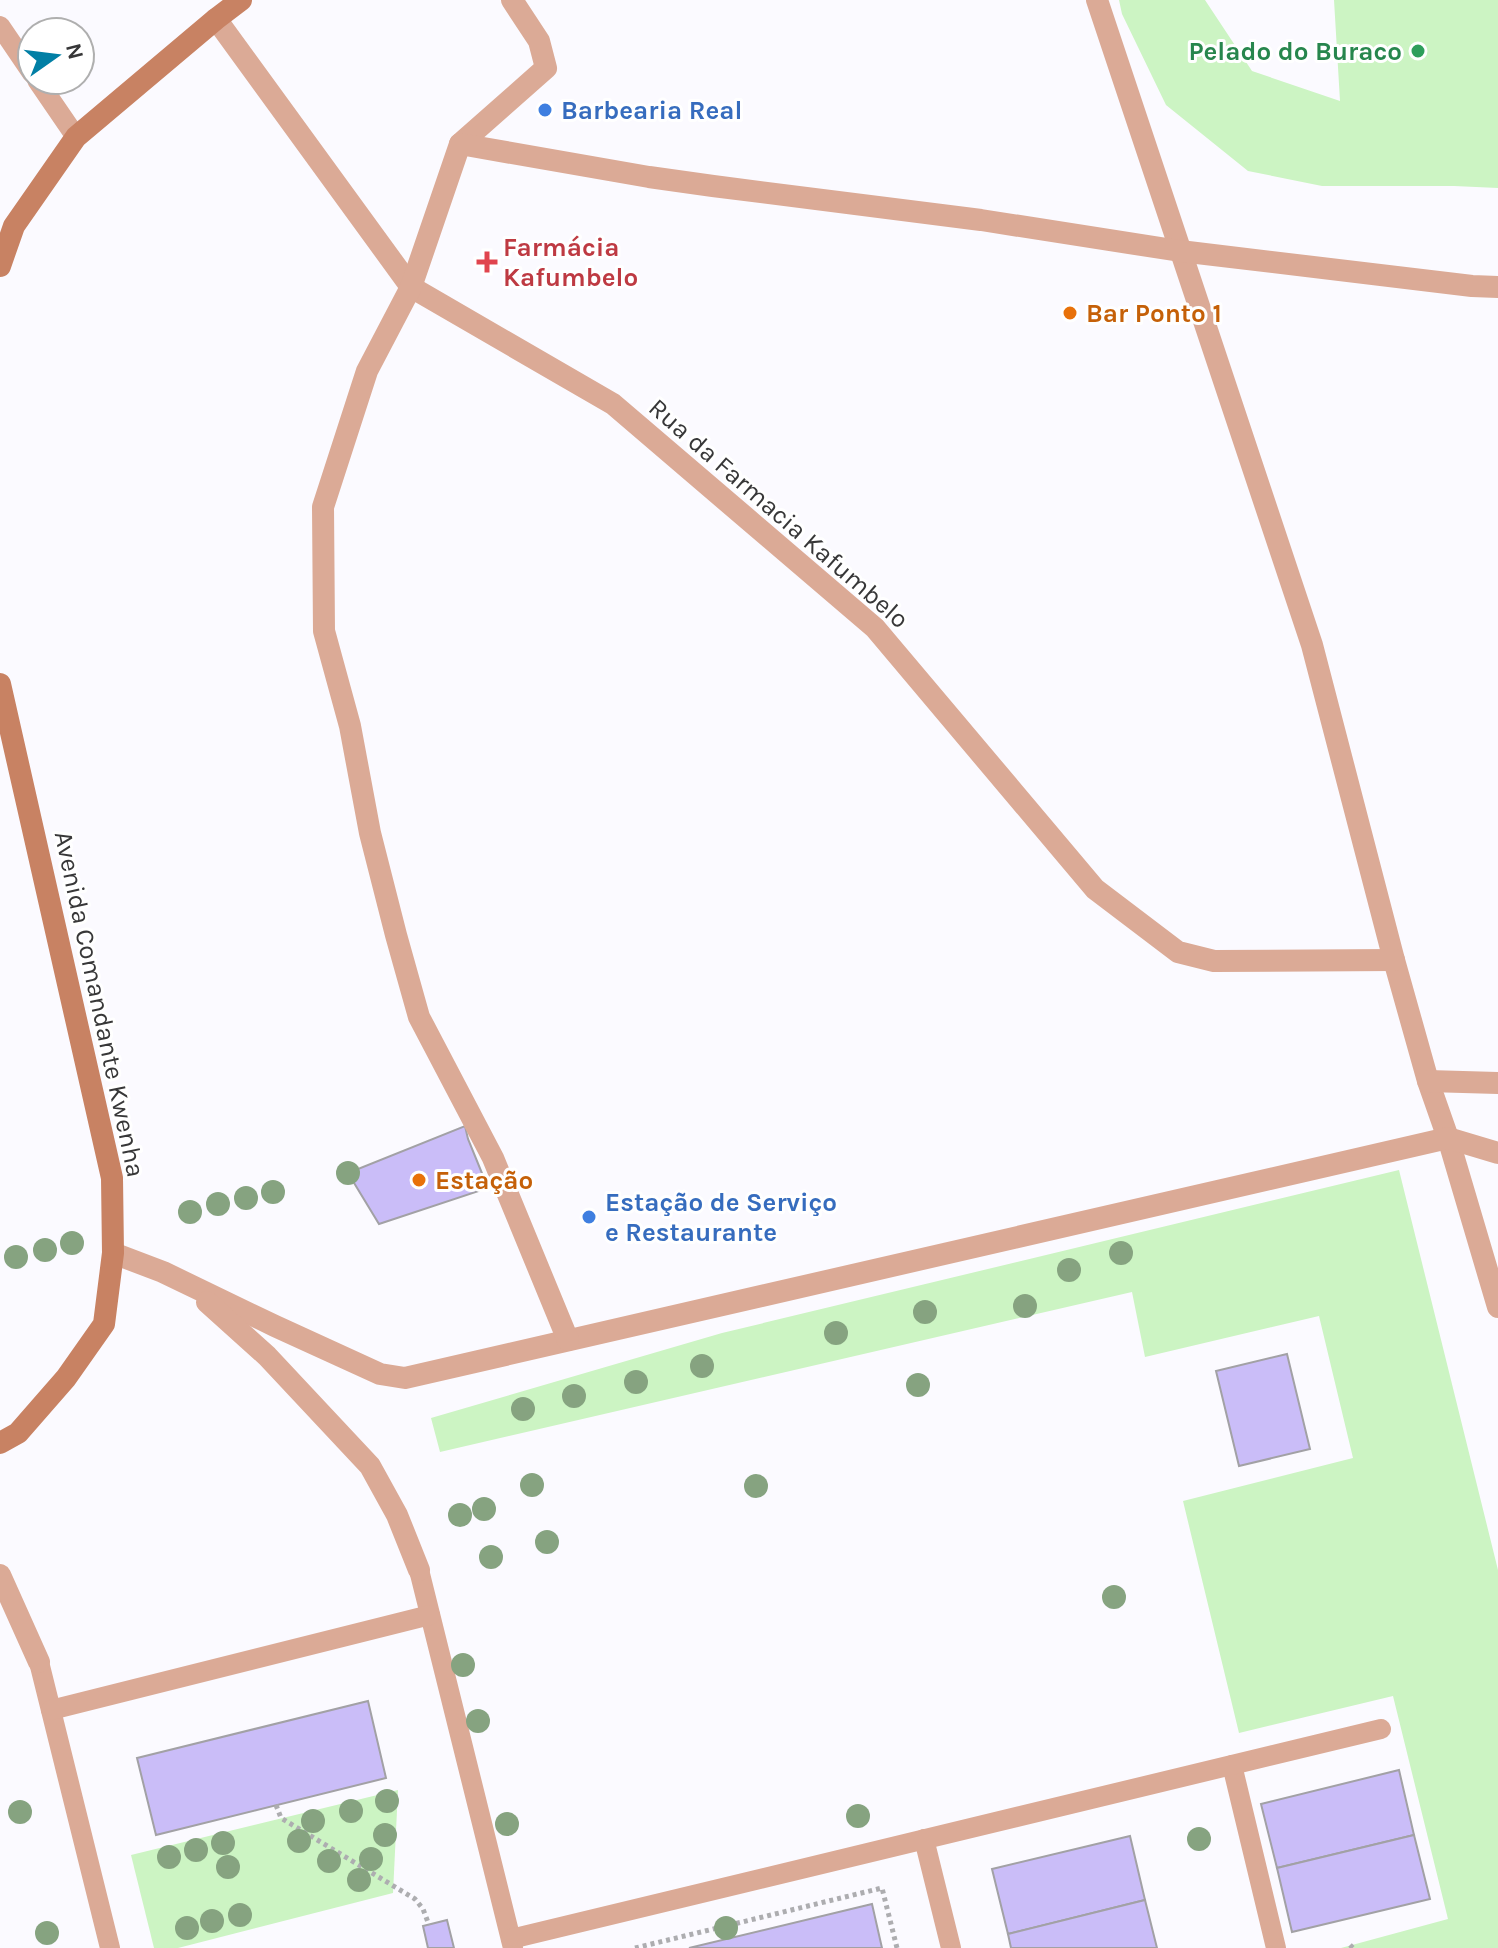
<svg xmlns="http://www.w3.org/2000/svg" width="1498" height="1948" viewBox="0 0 1498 1948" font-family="Karla,sans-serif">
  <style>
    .green { fill: #ccf4c3 }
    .building { fill: #cabdf8; stroke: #a2a1a5; stroke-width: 2 }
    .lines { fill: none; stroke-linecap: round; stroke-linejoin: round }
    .path { stroke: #adadb0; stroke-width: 5; stroke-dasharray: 4 4; stroke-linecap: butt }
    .service { stroke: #dbaa96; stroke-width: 20 }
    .minor { stroke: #dbaa96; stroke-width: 22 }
    .secondary { stroke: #c88263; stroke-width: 22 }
    .tree { fill: #86a380 }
    .leisure-dot { fill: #2e9e5b; stroke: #fff; stroke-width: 3 }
    .shop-dot { fill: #3f7fe0; stroke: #fff; stroke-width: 3 }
    .health-dot { fill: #e0444e; stroke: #fff; stroke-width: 3 }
    .food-dot { fill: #e8710a; stroke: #fff; stroke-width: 3 }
    .labels { text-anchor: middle; stroke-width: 6; stroke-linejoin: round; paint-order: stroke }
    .leisure-label { font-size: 26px; font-weight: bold; fill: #27864d; stroke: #fff; text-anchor: end }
    .shop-label { font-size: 26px; font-weight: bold; fill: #366cbe; stroke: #fff; text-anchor: start }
    .health-label { font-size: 26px; font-weight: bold; fill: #be3a42; stroke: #fff; text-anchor: start }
    .food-label { font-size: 26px; font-weight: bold; fill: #c56008; stroke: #fff; text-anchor: start }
    .street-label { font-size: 26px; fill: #373738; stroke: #fff }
  </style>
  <rect width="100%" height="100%" fill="#fbfaff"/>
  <g class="green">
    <polygon points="1119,0 1205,0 1252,71 1340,101 1334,0 1498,0 1498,188 1454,186 1322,186 1248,171 1166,105 1122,14"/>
    <polygon points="1399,1170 1498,1570 1498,1948 1341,1948 1448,1919 1393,1696 1239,1733 1183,1501 1353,1458 1319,1316 1145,1357 1132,1292 440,1452 431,1418 722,1333"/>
    <polygon points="398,1790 393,1893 178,1948 154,1948 131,1855"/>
  </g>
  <g class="building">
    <polygon points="465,1126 468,1139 488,1188 379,1224 348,1173"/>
    <polygon points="1287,1354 1310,1449 1239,1466 1216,1371"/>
    <polygon points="368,1701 386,1778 156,1835 137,1758"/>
    <polygon points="1399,1770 1414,1835 1277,1868 1261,1804"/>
    <polygon points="1414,1835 1430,1899 1292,1932 1277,1868"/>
    <polygon points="1130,1836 1145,1900 1008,1934 992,1869"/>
    <polygon points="1145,1900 1157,1948 1011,1948 1008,1934"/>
    <polygon points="872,1904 882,1948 689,1948"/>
    <polygon points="447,1920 454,1948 428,1948 423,1926"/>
  </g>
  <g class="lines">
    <g class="path">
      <polyline points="276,1805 281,1818 415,1899 423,1909 429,1925"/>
      <polyline points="1350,1945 1353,1948"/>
      <polyline points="635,1948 882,1888 897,1948"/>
    </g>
    <g class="service">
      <polyline points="0,26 32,73"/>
      <polyline points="37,80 76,137"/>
      <polyline points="419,1570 513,1948"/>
      <polyline points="39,1662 110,1948"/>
      <polyline points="51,1710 430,1615"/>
      <polyline points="1232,1765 1276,1948"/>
      <polyline points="924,1839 951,1948"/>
      <polyline points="511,1939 1381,1729"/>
    </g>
    <g class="minor">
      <polyline points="1097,0 1312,645 1394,960 1428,1081 1448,1138 1498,1307"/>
      <polyline points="216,19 411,287 613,404 875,628 1095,889 1178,952 1214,961 1394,960"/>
      <polyline points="460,144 546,68 539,41 512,0"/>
      <polyline points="1428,1081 1498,1083"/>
      <polyline points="113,1253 163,1272 275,1326 380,1374 405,1378 1448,1138 1498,1153"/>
      <polyline points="207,1302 267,1356 370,1466 397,1515 419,1570"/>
      <polyline points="568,1340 493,1158 419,1017 396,935 370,833 350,726 324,631 323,507 367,371 411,287 460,144 649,177 713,186 981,220 1180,251 1472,286 1498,287"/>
      <polyline points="0,1575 39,1662"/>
    </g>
    <g class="secondary">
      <polyline points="0,266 14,226 76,137 216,19 241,0"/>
      <polyline points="0,684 112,1178 113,1253 104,1324 66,1378 18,1433 0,1443"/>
    </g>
  </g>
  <g class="tree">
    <circle cx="348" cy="1173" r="12"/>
    <circle cx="273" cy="1192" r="12"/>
    <circle cx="246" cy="1198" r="12"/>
    <circle cx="218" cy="1204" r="12"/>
    <circle cx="190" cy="1212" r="12"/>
    <circle cx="72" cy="1243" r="12"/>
    <circle cx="45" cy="1250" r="12"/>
    <circle cx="1121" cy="1253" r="12"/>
    <circle cx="16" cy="1257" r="12"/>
    <circle cx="1069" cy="1270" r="12"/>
    <circle cx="1025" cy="1306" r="12"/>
    <circle cx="925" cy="1312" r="12"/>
    <circle cx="836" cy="1333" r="12"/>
    <circle cx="702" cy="1366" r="12"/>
    <circle cx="636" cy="1382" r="12"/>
    <circle cx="918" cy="1385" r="12"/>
    <circle cx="574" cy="1396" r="12"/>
    <circle cx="523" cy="1409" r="12"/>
    <circle cx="532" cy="1485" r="12"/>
    <circle cx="756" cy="1486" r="12"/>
    <circle cx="484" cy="1509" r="12"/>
    <circle cx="460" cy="1515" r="12"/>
    <circle cx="547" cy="1542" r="12"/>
    <circle cx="491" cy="1557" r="12"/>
    <circle cx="1114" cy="1597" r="12"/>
    <circle cx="463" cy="1665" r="12"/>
    <circle cx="478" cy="1721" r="12"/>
    <circle cx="387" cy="1801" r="12"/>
    <circle cx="351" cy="1811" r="12"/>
    <circle cx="20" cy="1812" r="12"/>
    <circle cx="858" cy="1816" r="12"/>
    <circle cx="313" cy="1821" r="12"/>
    <circle cx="507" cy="1824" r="12"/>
    <circle cx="385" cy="1835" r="12"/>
    <circle cx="1199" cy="1839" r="12"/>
    <circle cx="299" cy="1841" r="12"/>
    <circle cx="223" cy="1843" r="12"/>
    <circle cx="196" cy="1850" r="12"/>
    <circle cx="169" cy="1857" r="12"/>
    <circle cx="371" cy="1859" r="12"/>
    <circle cx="329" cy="1861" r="12"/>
    <circle cx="228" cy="1867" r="12"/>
    <circle cx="359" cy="1880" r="12"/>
    <circle cx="240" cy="1915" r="12"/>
    <circle cx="212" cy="1921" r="12"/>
    <circle cx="187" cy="1928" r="12"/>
    <circle cx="726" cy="1928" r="12"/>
    <circle cx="47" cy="1933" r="12"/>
  </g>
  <circle class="leisure-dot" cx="1418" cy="51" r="8"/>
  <g class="shop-dot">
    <circle cx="545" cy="110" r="8"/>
    <circle cx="589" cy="1217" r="8"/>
  </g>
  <path class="health-dot" d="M483 250h8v8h8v8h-8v8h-8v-8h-8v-8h8z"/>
  <g class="food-dot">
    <circle cx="1070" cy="313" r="8"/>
    <circle cx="419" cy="1180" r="8"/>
  </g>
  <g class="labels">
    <g class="leisure-label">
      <text x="1402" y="60">Pelado do Buraco</text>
    </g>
    <g class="shop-label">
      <text x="561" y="119">Barbearia Real</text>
      <text x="605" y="1211">Estação de Serviço<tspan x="605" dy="30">e Restaurante</tspan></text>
    </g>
    <g class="health-label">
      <text x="503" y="256">Farmácia<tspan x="503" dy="30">Kafumbelo</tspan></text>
    </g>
    <g class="food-label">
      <text x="1086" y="322">Bar Ponto 1</text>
      <text x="435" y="1189">Estação</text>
    </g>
    <g class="street-label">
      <text transform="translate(779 513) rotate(41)" y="9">Rua da Farmacia Kafumbelo</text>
      <text transform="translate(100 1004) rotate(78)" y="9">Avenida Comandante Kwenha</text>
    </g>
  </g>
  <g transform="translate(56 56) rotate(76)"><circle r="38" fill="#ffffff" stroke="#afafaf" stroke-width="2"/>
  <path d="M0-6L14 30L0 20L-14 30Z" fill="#017fa5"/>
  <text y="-12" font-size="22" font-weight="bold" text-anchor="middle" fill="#373738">N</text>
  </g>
</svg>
